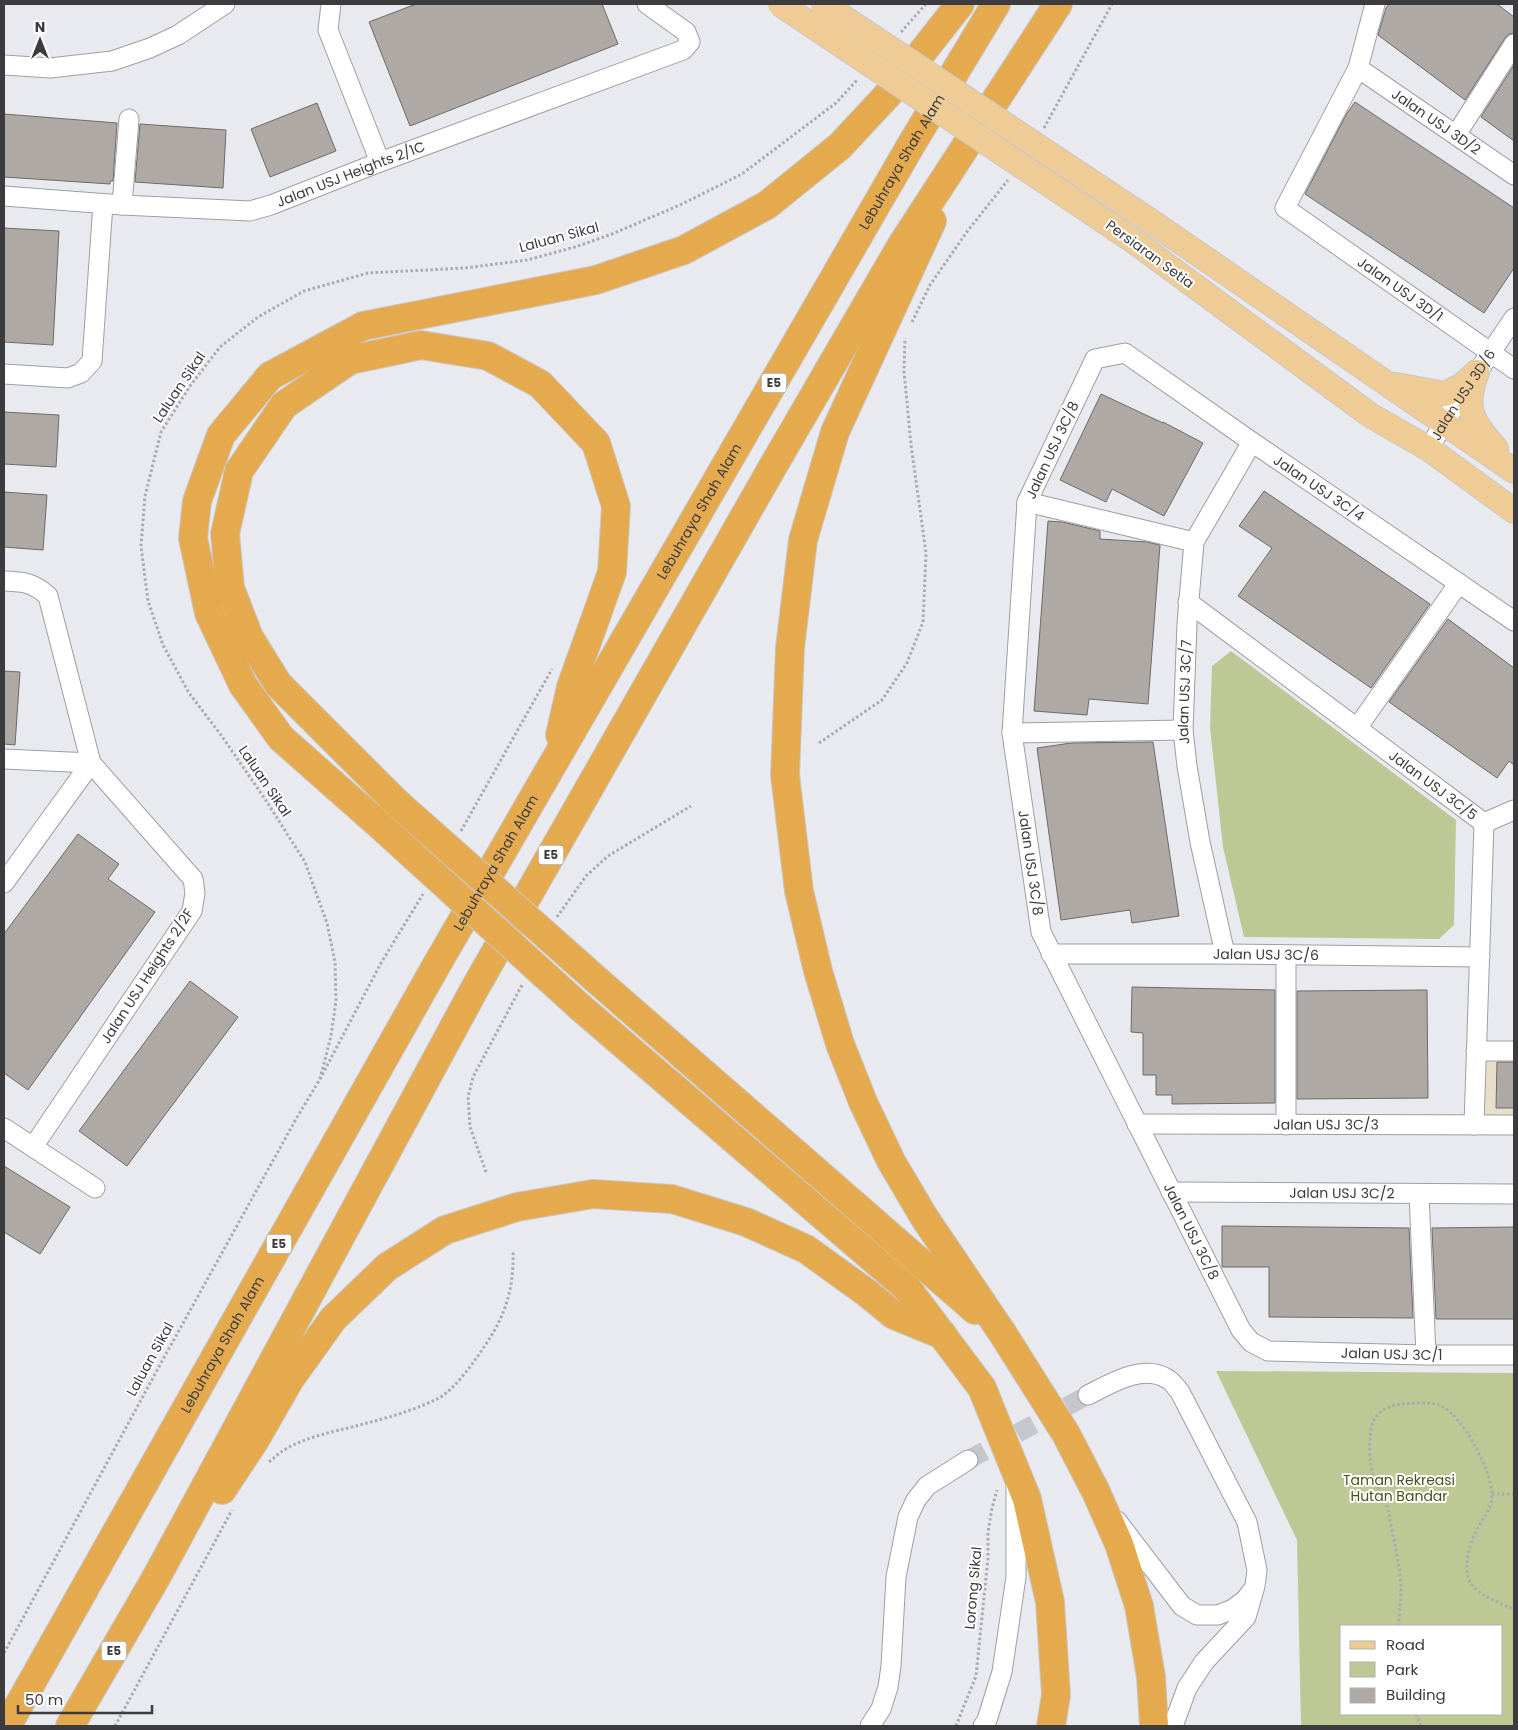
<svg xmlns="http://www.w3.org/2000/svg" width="1518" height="1730" viewBox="0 0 1518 1730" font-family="Poppins,sans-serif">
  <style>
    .commercial { fill: #e8dfca }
    .green { fill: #bec895; fill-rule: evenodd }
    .building { fill: #afa9a5; stroke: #706a66 }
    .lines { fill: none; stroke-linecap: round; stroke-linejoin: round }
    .minor-tunnel { stroke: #c6c6cd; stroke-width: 19; stroke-dasharray: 19 9; stroke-linecap: butt }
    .minor-casing { stroke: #9e9ea4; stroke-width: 21 }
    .major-casing { stroke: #c8c8c9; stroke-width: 26 }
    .highway-casing { stroke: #c8c8c9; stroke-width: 30 }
    .path { stroke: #aaaaaf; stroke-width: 3; stroke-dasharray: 2.5 2.5; stroke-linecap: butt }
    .minor { stroke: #fff; stroke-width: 19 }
    .major { stroke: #efcc95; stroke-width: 24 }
    .highway { stroke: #e5aa4e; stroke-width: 28 }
    .major-bridge-casing { stroke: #c8c8c9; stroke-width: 26; stroke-linecap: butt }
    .highway-bridge-casing { stroke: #c8c8c9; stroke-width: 30; stroke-linecap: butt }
    .major-bridge { stroke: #efcc95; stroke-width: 24 }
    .highway-bridge { stroke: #e5aa4e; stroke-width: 28 }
    .labels { text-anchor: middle; stroke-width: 4; stroke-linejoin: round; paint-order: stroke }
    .shield { fill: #fff; stroke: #767679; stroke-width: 1 }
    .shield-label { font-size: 12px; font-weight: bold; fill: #3c3c3f }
    .street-label { font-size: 14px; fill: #3c3c3f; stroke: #fff }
    .park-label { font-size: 14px; fill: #4a531b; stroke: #fff }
  </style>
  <rect width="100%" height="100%" fill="#e9e9f0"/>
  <polygon class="commercial" points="1482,1055 1514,1055 1514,1118 1480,1118"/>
  <g class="green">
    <polygon points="1231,651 1456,820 1454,925 1439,939 1244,937 1223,847 1210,728 1212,666"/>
    <path d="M1216,1371l298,2v353h-213l-4,-186zM1342,1626h160v88h-160z"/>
  </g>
  <g class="building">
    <polygon points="416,4 602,4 618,44 410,126 369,22"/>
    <polygon points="1389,4 1497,4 1514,17 1514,33 1509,34 1505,38 1465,100 1378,35 1386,8"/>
    <polygon points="1514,65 1514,141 1481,117"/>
    <polygon points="1355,102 1514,208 1514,268 1484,313 1305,194 1347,113"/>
    <polygon points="317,103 336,151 270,177 251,129"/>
    <polygon points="4,114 117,123 113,181 110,181 110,184 4,177"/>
    <polygon points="140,124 226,130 223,188 135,182"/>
    <polygon points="4,228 59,231 53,345 4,342"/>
    <polygon points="1101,394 1163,423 1163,422 1203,443 1164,516 1112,489 1106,502 1060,480"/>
    <polygon points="4,412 59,415 56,467 4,464"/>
    <polygon points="1264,491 1430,604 1371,688 1238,596 1272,548 1239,526"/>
    <polygon points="4,492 47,495 43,550 4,547"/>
    <polygon points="1048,521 1062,522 1100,531 1100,539 1147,542 1160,545 1148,704 1089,699 1087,715 1034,711"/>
    <polygon points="1448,619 1514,668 1514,765 1509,761 1497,778 1389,702"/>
    <polygon points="4,671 20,672 15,745 4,744"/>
    <polygon points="1153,742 1179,916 1132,923 1130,910 1061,920 1037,748 1071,743"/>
    <polygon points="78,834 119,864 108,879 155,912 28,1090 4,1073 4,934"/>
    <polygon points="190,981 238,1017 127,1166 79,1131"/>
    <polygon points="1132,987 1275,990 1275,1103 1172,1104 1172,1095 1156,1095 1156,1075 1143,1075 1143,1033 1131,1032"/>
    <polygon points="1427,990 1428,1098 1297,1099 1297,991"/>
    <polygon points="1497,1062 1514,1062 1514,1108 1496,1108"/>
    <polygon points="4,1166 70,1207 40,1254 4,1232"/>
    <polygon points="1222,1226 1409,1228 1413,1318 1269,1317 1269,1267 1222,1267"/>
    <polygon points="1514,1227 1514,1319 1436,1319 1432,1228"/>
  </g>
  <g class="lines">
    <polyline class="minor-tunnel" points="968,1460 1088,1395"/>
    <g class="minor-casing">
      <g id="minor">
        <polyline points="331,4 328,30 380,162"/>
        <path id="s1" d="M1375,4l-17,64 -73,140 229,161"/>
        <polyline points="4,65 50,68 112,61 150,48 178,35 225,4"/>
        <path id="s2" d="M1358,68l156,107"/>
        <polyline points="1456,135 1514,44"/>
        <path id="s3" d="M4,196l118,9 128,6 21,-6 109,-43 303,-112 7,-8 -4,-10 -39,-28"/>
        <polyline points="122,205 129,119"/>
        <polyline points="4,374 68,378 81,373 92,361 103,204"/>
        <path id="s4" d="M1429,449l15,-27 70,-104"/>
        <polyline points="1027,502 1194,542"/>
        <path d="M4,581c19,1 29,1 44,15l43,167 102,116 2,14 -3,18 -159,236"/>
        <path id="s5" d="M1188,602l296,221 -10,302"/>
        <path id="s6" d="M1514,621l-262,-179 -127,-89 -30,6 -68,143 -15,231 29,199 200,398 10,12 17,9 158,4h88"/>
        <polyline points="1357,728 1459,583"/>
        <polyline points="1012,733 1183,730"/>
        <polyline points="4,759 91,763"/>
        <polyline points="1484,823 1514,810"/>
        <polyline points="4,883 91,763"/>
        <path id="s7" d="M1051,954h174l255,3"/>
        <path id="s8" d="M1225,954l-25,-112 -13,-76 -4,-36 4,-107 7,-81 58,-100"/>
        <polyline points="1286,956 1286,1125"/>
        <polyline points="1476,1051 1514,1051"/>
        <path id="s9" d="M1137,1124l377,1"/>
        <polyline points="4,1128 95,1188"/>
        <path id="s10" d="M1171,1192l343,2"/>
        <polyline points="1419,1194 1426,1355"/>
        <path d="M1088,1395c22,-11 53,-31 78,-17 5,2 10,9 14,14l67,130 10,48 -2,16 -9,31 -42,45 -17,26 -14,38"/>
        <polyline points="1117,1521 1182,1606 1197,1615 1218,1615 1233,1609 1245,1600 1252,1591"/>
        <polyline points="870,1726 881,1709 888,1687 891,1666 896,1577 908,1517 916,1500 927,1486 968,1460"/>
        <polyline points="983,1726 987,1720 1002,1672 1016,1577 1016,1485"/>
      </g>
    </g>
    <g class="major-casing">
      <g id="major">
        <polyline points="1149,220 1514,471"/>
        <polyline points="1135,242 1370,415 1429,449 1514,511"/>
        <path d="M1477,372c-14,38 -5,48 19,77"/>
        <polyline points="1396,385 1445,394 1461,386 1477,372"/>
      </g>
    </g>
    <g class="highway-casing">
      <g id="highway">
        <polyline points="932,221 835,432 803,540 790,648 785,775 799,891 818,971 840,1044 863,1102 891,1161 924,1217 1003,1334 1066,1434 1096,1492 1119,1544 1139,1606 1151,1677 1154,1726"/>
        <polyline points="396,802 278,684 249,637 230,588 225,534 239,471 284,405 350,360 421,345 488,356 540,384 596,443 616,506 612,572 571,687 560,735"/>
        <polyline points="375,821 281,738 243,685 209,613 193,538 197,501 221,435 270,376 363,326 596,280 684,250 767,205 840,146 894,88 960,4"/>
        <polyline points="599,982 975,1310"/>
        <polyline points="580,1007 907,1288 982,1388 1027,1499 1050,1602 1056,1695 1051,1726"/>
        <polyline points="222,1490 255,1440 290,1379 333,1319 387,1267 445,1230 517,1207 593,1194 672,1199 746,1222 806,1249 867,1293 894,1315 943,1335"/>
        <path id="s11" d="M7,1726l429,-760 475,-821 85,-141"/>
        <polyline points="70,1726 157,1576 475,988 772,468 901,246 1058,4"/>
      </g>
    </g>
    <g class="path">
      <polyline points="901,32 926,4"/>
      <polyline points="1044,128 1112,4"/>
      <polyline points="912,322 930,285 966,233 1008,180"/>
      <polyline points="819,743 882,700 907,663 923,622 926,553 911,445 904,371 905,338"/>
      <polyline points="461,831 552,669"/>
      <polyline points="557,917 586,876 608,856 691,806"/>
      <polyline points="320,1079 331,1036 336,1001 335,962 327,923 305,862 265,799 221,735 189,693 163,645 148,601 141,546 145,496 161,432 190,386 220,347 258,317 304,291 368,273 465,268 527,260 575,247 612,234 680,205 742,174 836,103 858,79"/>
      <polyline points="486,1172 470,1127 468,1097 473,1077 522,985"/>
      <path d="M269,1462c5,-4 10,-9 15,-12 25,-15 55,-19 83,-27 24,-6 50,-14 72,-25 16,-9 35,-36 45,-51 22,-32 30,-58 29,-97"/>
      <polyline points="1492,1494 1514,1494"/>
      <path d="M1399,1626c-1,-11 2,-22 2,-34 0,-23 -8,-55 -12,-78 -3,-14 -11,-26 -16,-39 -4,-14 -4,-30 -2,-45 2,-17 15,-24 31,-26 11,-1 31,-3 41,3 20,10 49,65 49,87 0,14 -8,22 -14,34 -8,14 -16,39 -8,54 9,15 30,20 44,28"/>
      <polyline points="4,1653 161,1363 296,1119 320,1079 381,963 423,894"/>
      <polyline points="1416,1714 1421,1726"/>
      <polyline points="115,1726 232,1510"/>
      <polyline points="956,1726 976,1676 988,1558 988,1532 992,1508 997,1490"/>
    </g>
    <use href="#minor" class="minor"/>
    <use href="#major" class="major"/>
    <use href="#highway" class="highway"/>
    <g class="major-bridge-casing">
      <g id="major-bridge">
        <polyline points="780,4 1135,242"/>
        <polyline points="823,4 1149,220"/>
      </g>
    </g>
    <g class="highway-bridge-casing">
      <g id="highway-bridge">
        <polyline points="396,802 599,982"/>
        <polyline points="375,821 580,1007"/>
      </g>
    </g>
    <use href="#major-bridge" class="major-bridge"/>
    <use href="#highway-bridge" class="highway-bridge"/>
  </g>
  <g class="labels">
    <g class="shield">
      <rect x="761.5" y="373.5" width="25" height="19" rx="4"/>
      <rect x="538.5" y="845.5" width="25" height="19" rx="4"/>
      <rect x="266.5" y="1234.5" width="25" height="19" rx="4"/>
      <rect x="101.5" y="1641.5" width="25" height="19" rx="4"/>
    </g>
    <g class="shield-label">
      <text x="774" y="387">E5</text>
      <text x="551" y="859">E5</text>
      <text x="279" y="1248">E5</text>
      <text x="114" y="1655">E5</text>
    </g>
    <g class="street-label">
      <text dy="5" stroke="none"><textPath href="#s2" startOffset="95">Jalan USJ 3D/2</textPath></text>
      <text dy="5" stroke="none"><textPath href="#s11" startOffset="1802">Lebuhraya Shah Alam</textPath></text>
      <text dy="5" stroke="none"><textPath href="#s3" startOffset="354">Jalan USJ Heights 2/1C</textPath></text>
      <text transform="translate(559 237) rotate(-15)" y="5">Laluan Sikal</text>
      <text transform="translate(1150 254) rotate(36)" y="5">Persiaran Setia</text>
      <text dy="5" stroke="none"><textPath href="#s1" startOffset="365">Jalan USJ 3D/1</textPath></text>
      <text transform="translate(179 387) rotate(-56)" y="5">Laluan Sikal</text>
      <text dy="5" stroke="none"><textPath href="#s4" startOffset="64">Jalan USJ 3D/6</textPath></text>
      <text transform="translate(1052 450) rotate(-65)" y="5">Jalan USJ 3C/8</text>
      <text transform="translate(1319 488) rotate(34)" y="5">Jalan USJ 3C/4</text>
      <text dy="5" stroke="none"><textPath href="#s11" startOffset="1398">Lebuhraya Shah Alam</textPath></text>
      <text dy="5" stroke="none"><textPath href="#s8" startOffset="266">Jalan USJ 3C/7</textPath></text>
      <text transform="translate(265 781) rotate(56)" y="5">Laluan Sikal</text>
      <text dy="5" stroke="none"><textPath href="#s5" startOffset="306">Jalan USJ 3C/5</textPath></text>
      <text dy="5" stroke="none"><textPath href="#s11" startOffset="992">Lebuhraya Shah Alam</textPath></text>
      <text dy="5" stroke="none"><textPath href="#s6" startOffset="1024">Jalan USJ 3C/8</textPath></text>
      <text dy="5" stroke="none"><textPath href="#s7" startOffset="215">Jalan USJ 3C/6</textPath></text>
      <text transform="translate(147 976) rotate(-57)" y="5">Jalan USJ Heights 2/2F</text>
      <text dy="5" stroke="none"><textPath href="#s9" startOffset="189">Jalan USJ 3C/3</textPath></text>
      <text dy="5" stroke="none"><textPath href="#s10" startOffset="171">Jalan USJ 3C/2</textPath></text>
      <text dy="5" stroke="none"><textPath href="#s6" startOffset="1429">Jalan USJ 3C/8</textPath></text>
      <text dy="5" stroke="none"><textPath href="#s11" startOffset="438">Lebuhraya Shah Alam</textPath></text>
      <text dy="5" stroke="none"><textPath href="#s6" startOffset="1698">Jalan USJ 3C/1</textPath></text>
      <text transform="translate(150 1359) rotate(-61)" y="5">Laluan Sikal</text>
      <text transform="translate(973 1588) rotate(-85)" y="5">Lorong Sikal</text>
    </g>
    <g class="park-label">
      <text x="1399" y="1485">Taman Rekreasi<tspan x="1399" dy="16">Hutan Bandar</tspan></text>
    </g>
  </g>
  <rect width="1518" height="1730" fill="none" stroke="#3c3c3f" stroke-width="10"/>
  <rect x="1340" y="1625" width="162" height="90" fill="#ffffff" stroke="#b1b1b2"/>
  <rect x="1350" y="1641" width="25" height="8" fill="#efcc95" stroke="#b1b1b2"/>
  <text x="1386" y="1650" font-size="15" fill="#3c3c3f">Road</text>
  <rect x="1350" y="1662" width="25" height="15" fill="#bec895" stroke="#b1b1b2"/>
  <text x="1386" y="1675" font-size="15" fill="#3c3c3f">Park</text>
  <rect x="1350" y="1688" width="25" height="15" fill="#afa9a5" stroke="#b1b1b2"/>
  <text x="1386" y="1700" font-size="15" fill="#3c3c3f">Building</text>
  <g transform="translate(40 40)" stroke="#ffffff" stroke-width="4" paint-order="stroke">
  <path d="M0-4L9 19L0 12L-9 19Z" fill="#3c3c3f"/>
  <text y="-8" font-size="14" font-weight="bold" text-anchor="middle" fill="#3c3c3f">N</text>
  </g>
  <path d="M18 1705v8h134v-8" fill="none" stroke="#3c3c3f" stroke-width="2.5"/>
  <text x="25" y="1705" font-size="15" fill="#3c3c3f" stroke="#ffffff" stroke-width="4" paint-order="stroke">50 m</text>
</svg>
